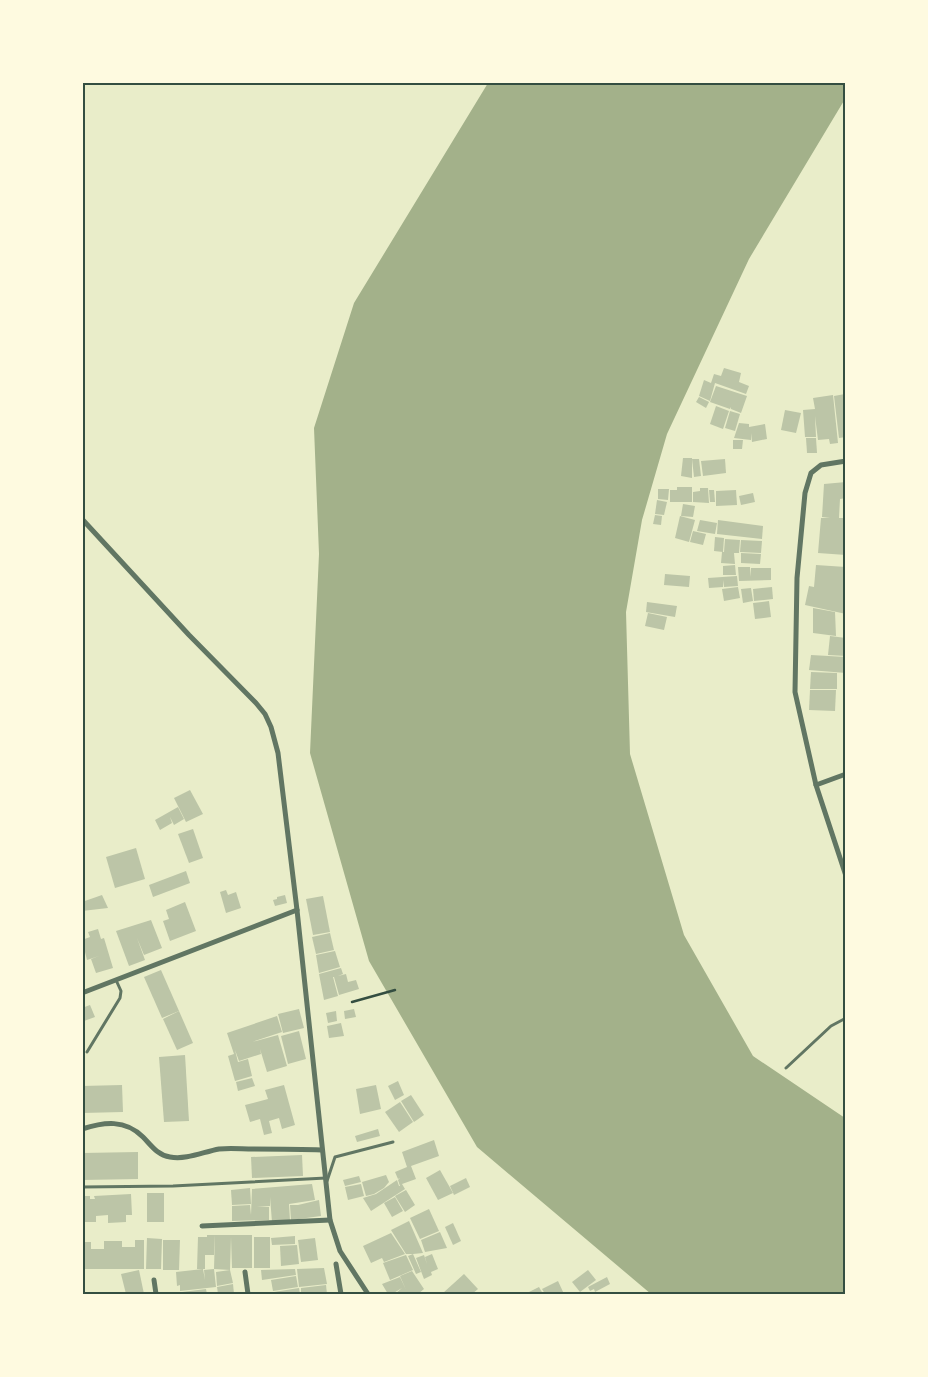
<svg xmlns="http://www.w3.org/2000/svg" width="928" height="1377" viewBox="0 0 928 1377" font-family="Helvetica,sans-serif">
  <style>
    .water { fill: #a3b18a }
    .building { fill: #bcc5a7 }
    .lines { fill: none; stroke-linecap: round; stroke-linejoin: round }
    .path { stroke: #344e41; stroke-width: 2.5 }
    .service { stroke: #617663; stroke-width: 3 }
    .minor { stroke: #617663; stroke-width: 5 }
    .neatline { fill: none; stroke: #344e41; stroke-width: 2 }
  </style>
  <rect width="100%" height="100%" fill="#e9edc9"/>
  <polygon class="water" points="488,83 845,83 845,99 749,259 667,434 642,520 626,612 630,754 684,935 753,1056 845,1118 845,1294 651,1294 477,1147 369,961 310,753 319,554 314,428 354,303"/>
  <g class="building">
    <polygon points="724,368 741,373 739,382 749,386 746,394 715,383 710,401 699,396 704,380 711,383 714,374 721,376"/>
    <polygon points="716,386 747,396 741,413 731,409 731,407 730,409 710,402"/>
    <polygon points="845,394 846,437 839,438 834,396"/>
    <polygon points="833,395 838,443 830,444 829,439 818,440 815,416 816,437 805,437 803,410 815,409 813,398"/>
    <polygon points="699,397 709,402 706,408 696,402"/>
    <polygon points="716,406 729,411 723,429 710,424"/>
    <polygon points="785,410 801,413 796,433 781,430"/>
    <polygon points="730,411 740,414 735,431 725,428"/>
    <polygon points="739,423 749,424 749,427 765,424 767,439 752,442 751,433 751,440 734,438"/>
    <polygon points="806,438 816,438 817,453 807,453"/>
    <polygon points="733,440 743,440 742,449 733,449"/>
    <polygon points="683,458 692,458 692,478 681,476"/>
    <polygon points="692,459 699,459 701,476 694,477"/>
    <polygon points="725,459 726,473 703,476 701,461"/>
    <polygon points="846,482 846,498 840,499 839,518 844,518 844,527 846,527 846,555 818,553 821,518 830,518 822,517 824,484"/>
    <polygon points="677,487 692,487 692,502 670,502 670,490 677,490"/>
    <polygon points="700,488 708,488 709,503 693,502 693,492 700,491"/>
    <polygon points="658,489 669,489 668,500 658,499"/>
    <polygon points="709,490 714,490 715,502 710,502"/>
    <polygon points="736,490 737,505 716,506 716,491"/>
    <polygon points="753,493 755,502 741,505 739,496"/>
    <polygon points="657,500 667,502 664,515 655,514"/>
    <polygon points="683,504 695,506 693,517 681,516"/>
    <polygon points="655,515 662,516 661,525 653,524"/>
    <polygon points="680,516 695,520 689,542 675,538"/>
    <polygon points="700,520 717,523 715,534 697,531"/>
    <polygon points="718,520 763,526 762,539 717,534"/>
    <polygon points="693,531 706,534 703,545 690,542"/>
    <polygon points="715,537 724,538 723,552 714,551"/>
    <polygon points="725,539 740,540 739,553 734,553 735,564 721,563 722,552 724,552"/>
    <polygon points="741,540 762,541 761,553 740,552"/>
    <polygon points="741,553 761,554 760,564 741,563"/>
    <polygon points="735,565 736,575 723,575 723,566"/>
    <polygon points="816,565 846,567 846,593 831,590 846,593 846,614 805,605 809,586 814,587"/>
    <polygon points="738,567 750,567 750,577 751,568 771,568 771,580 739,581"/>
    <polygon points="665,574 690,576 689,587 664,585"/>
    <polygon points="737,576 738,586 724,587 723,580 723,587 709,588 708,578"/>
    <polygon points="738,587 740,598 724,601 722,589"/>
    <polygon points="772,587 773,599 754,601 753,589"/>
    <polygon points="751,588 753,601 743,603 741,589"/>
    <polygon points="769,601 771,617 755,619 753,603"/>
    <polygon points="647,602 677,606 675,617 646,612"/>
    <polygon points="813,608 835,612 836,636 813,633"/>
    <polygon points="648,613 667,617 664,630 645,626"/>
    <polygon points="830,636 846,638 846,656 828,655"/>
    <polygon points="811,655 846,657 846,673 809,670"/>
    <polygon points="811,672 837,673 837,689 810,689"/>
    <polygon points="810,690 836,690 835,711 809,710"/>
    <polygon points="190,790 203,814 186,822 174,798"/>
    <polygon points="178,807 184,819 174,825 170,817 172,823 160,830 155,820"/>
    <polygon points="193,829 203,858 189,863 178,834"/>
    <polygon points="136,848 145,879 115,888 106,857"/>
    <polygon points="186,871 190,883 153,897 149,885"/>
    <polygon points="226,890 228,895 236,892 241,908 226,913 220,892"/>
    <polygon points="102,895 108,908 82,911 82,902"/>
    <polygon points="285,895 287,903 275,906 273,900 277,899 277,897"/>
    <polygon points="323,896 330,932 313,935 306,899"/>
    <polygon points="185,902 196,931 170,941 163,921 169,919 166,910"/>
    <polygon points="151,920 162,948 144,955 137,938 145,960 129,966 116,931"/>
    <polygon points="98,929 101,939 104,938 113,968 96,973 91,959 99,956 87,960 82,940 90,937 88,932"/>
    <polygon points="330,933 334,950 316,954 312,937"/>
    <polygon points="335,951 340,967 319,973 316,955"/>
    <polygon points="341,968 343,974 338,976 346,974 348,982 356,980 359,989 339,995 334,977 333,977 338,996 324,1000 319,974"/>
    <polygon points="161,970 179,1011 162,1018 144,977"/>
    <polygon points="90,1005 95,1017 84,1021 82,1020 82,1008"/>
    <polygon points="299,1009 304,1028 283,1033 278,1014"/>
    <polygon points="354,1009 356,1017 345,1019 344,1011"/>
    <polygon points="179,1011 193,1043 177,1050 163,1019"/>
    <polygon points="336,1011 337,1021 328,1023 326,1013"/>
    <polygon points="277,1016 282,1032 252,1042 278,1035 287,1066 267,1072 260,1049 261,1054 239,1061 235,1050 238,1062 248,1059 252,1076 235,1081 228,1056 234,1054 227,1033"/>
    <polygon points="341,1023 344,1036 329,1038 327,1026"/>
    <polygon points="299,1031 306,1059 288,1064 281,1036"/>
    <polygon points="185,1055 189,1121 164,1122 159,1057"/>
    <polygon points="252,1078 255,1086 238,1091 236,1082"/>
    <polygon points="398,1081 404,1095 395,1100 388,1086"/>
    <polygon points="122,1085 123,1112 82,1113 82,1086"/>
    <polygon points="284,1085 295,1125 282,1129 279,1118 269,1121 272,1133 264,1135 260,1119 250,1122 245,1105 268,1099 265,1090"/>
    <polygon points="376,1085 381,1109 360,1114 356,1089"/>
    <polygon points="411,1095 424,1115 414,1122 401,1101"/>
    <polygon points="400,1102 413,1122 399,1132 385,1112"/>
    <polygon points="378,1129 380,1136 357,1142 355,1136"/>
    <polygon points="434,1140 439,1156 411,1166 416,1179 402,1184 405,1189 371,1211 363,1198 376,1194 397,1180 399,1186 400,1186 398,1180 400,1178 398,1179 395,1172 407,1167 402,1152"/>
    <polygon points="138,1152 138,1179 82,1180 82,1153"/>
    <polygon points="302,1155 303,1176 252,1178 251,1157"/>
    <polygon points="440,1170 453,1193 438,1200 426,1178"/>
    <polygon points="386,1175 389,1182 384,1188 374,1194 366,1196 362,1182"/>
    <polygon points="359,1176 361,1182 345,1186 343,1180"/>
    <polygon points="466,1178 470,1187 454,1195 450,1186"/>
    <polygon points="312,1184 315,1200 289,1204 290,1221 272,1222 270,1197 270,1206 257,1207 269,1207 269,1220 232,1221 232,1206 250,1205 251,1215 252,1189"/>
    <polygon points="361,1184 364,1196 348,1200 345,1187"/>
    <polygon points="250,1188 251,1204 232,1205 231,1190"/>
    <polygon points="406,1190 415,1205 405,1212 395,1196"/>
    <rect x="147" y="1193" width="17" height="29"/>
    <polygon points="131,1194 132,1215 126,1215 126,1222 108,1223 108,1215 96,1216 96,1222 82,1222 82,1199 84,1199 84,1196 90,1196 90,1199 95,1199 94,1196"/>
    <polygon points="395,1197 403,1211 392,1217 384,1203"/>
    <polygon points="319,1200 321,1216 291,1220 290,1205 298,1205"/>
    <polygon points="429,1209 439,1231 420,1239 410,1218"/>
    <polygon points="409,1221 423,1253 413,1254 421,1272 416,1274 408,1256 413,1254 406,1254 391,1230"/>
    <polygon points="453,1223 461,1241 453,1245 445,1227"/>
    <polygon points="440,1232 447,1248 425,1252 421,1240"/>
    <polygon points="391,1233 405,1254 384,1262 382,1258 371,1263 363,1246"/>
    <polygon points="207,1235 215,1235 214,1255 205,1255 205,1269 197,1269 198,1237 207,1237"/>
    <polygon points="215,1235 252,1235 252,1268 232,1268 231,1237 230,1270 214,1269"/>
    <polygon points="295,1236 295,1244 272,1245 271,1238"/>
    <rect x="254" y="1237" width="16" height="31"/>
    <polygon points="147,1238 162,1239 161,1269 146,1269"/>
    <polygon points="315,1238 318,1260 301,1262 298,1240"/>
    <polygon points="135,1240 144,1240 144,1269 82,1269 82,1242 91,1242 91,1249 104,1249 104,1241 122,1241 122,1247 135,1247"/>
    <polygon points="163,1240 180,1240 179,1270 163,1270"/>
    <polygon points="297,1245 299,1264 281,1266 280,1246"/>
    <polygon points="432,1254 438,1269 431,1272 432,1275 424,1279 416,1258 424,1255 427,1264 425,1257"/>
    <polygon points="406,1255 413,1270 390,1280 383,1263"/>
    <polygon points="324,1268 327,1284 299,1287 297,1269"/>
    <polygon points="203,1269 205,1280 204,1270 214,1269 216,1287 180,1291 180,1285 177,1286 176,1272"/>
    <polygon points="295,1269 296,1275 262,1280 261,1270"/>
    <polygon points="139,1270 144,1294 126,1294 121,1274"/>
    <polygon points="230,1270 233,1283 217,1286 216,1272"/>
    <polygon points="588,1270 596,1280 580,1292 572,1282"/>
    <polygon points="412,1271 424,1289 418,1294 397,1294 396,1293 402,1288 392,1294 388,1294 382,1284 400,1277 406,1290 400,1276"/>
    <polygon points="464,1274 478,1289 472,1294 444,1294 443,1293"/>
    <polygon points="296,1276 298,1287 273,1291 271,1280"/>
    <polygon points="607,1277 610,1284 595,1292 594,1289 590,1291 588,1287"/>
    <polygon points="558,1281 564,1294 545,1294 542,1289"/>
    <polygon points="233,1284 234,1294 218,1294 217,1287"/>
    <polygon points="326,1285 327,1294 301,1294 301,1288"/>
    <polygon points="539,1287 543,1294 525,1294"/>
    <polygon points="299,1288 300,1294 274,1294 274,1292"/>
    <polygon points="206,1289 207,1294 174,1294 174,1293"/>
  </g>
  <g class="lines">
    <polyline class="path" points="352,1002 395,990"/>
    <g class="service">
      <polyline points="87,1052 120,998 121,991 116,980"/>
      <polyline points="786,1068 831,1026 846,1018"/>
      <polyline points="327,1181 335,1157 393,1142"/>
      <polyline points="82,1187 173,1186 326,1178"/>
    </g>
    <g class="minor">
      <polyline points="846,461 821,465 811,473 805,493 797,578 795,692 816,785 846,876"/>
      <polyline points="82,519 189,635 256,703 265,714 271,727 278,753 297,910 330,1220 340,1251 368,1294"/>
      <polyline points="816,785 846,774"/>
      <polyline points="82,993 297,910"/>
      <path d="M82,1129c22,-7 43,-10 61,8 8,8 14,18 27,20 16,3 33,-5 49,-8 11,-1 23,0 34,0 23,0 46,0 69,1"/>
      <polyline points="202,1226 330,1220"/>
      <polyline points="336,1264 341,1294"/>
      <polyline points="245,1272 248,1294"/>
      <polyline points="154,1280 156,1294"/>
    </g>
  </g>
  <rect width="928" height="1377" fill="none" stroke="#fefae0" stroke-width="168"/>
  <rect x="84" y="84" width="760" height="1209" class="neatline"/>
</svg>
